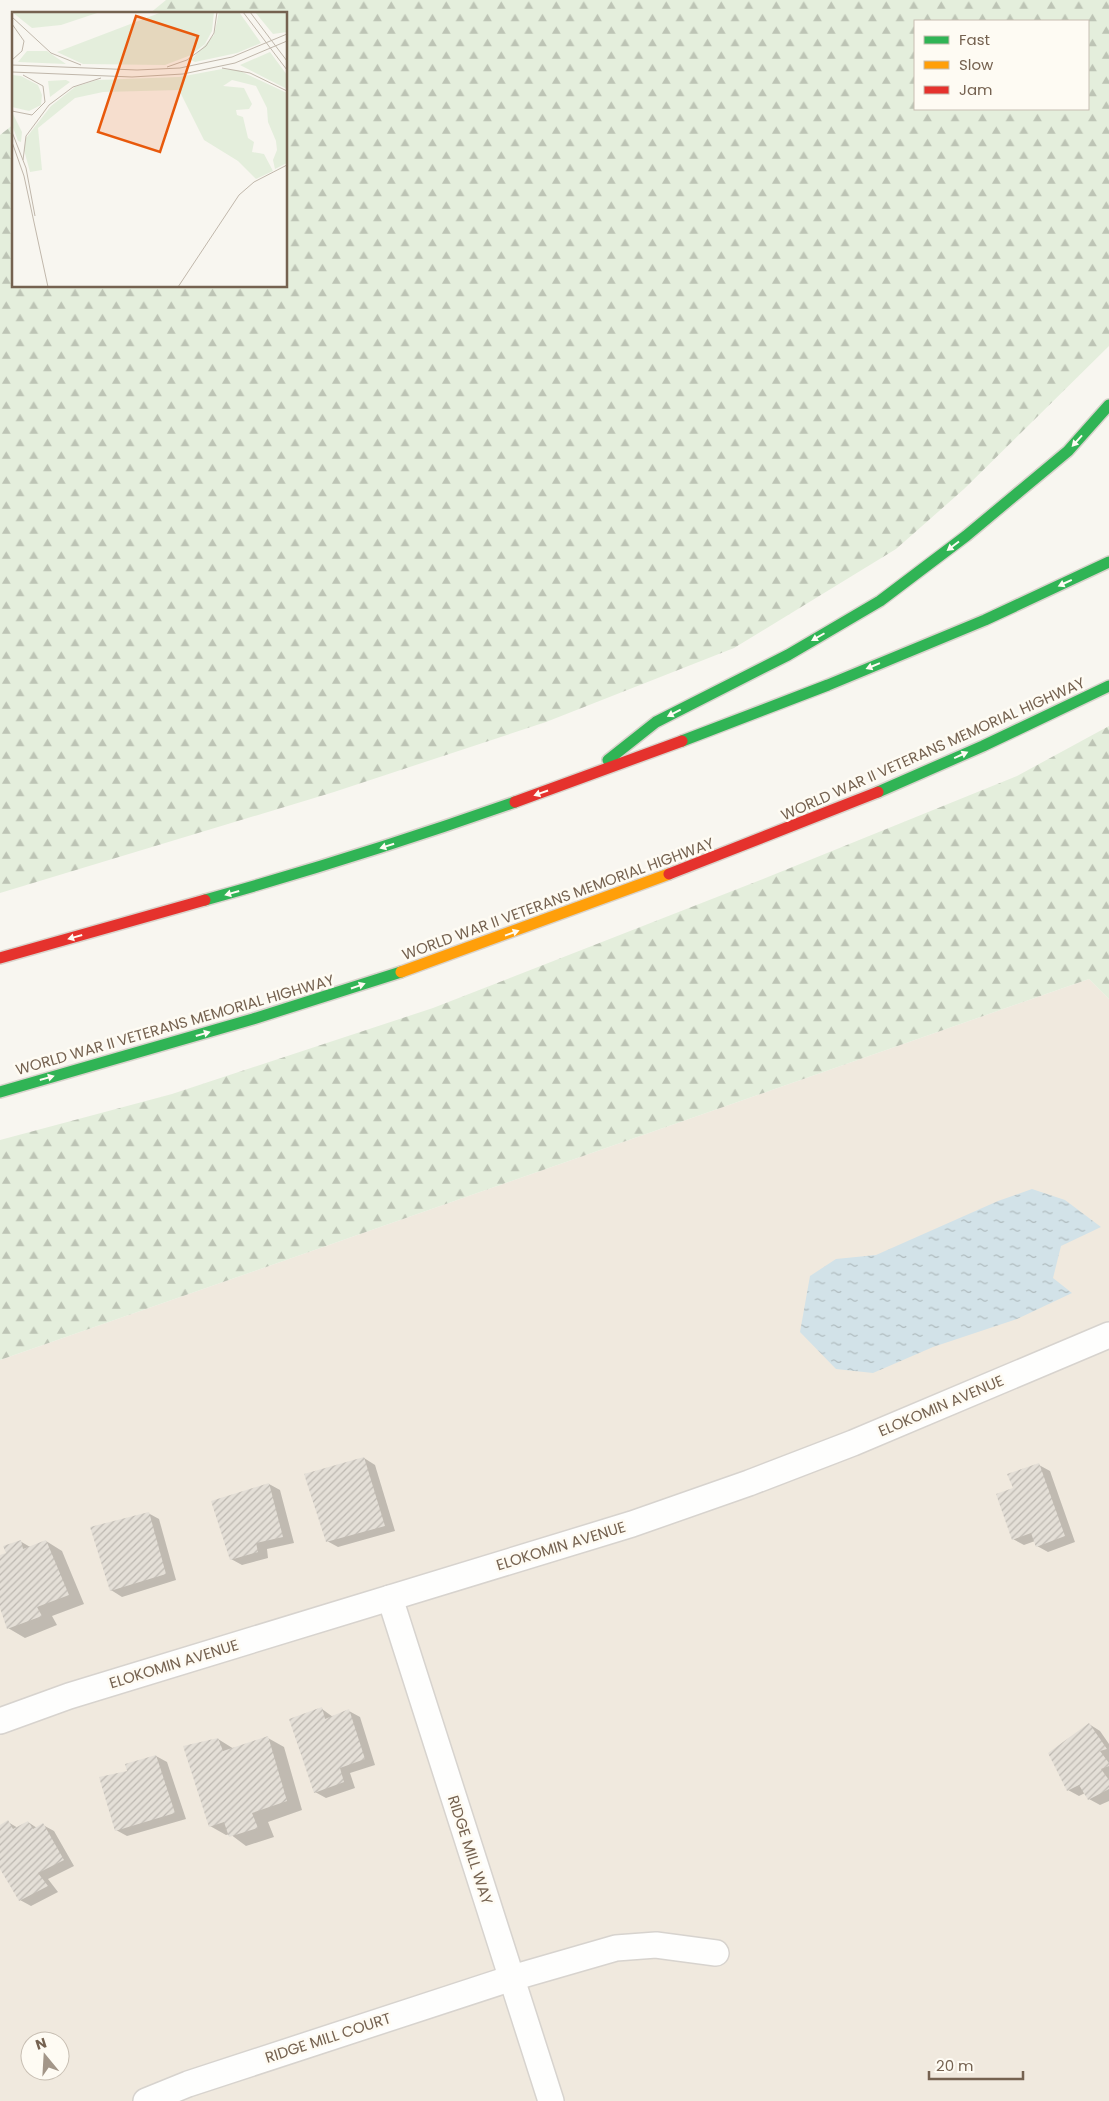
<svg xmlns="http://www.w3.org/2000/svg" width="1109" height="2101" viewBox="0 0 1109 2101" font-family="Poppins,sans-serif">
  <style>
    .residential { fill: #f0e9de; fill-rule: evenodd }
    .forest { fill: url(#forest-firs); fill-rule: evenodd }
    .water { fill: url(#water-ripples) }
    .shadow { fill: #0003 }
    .building { fill: url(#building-hatch) }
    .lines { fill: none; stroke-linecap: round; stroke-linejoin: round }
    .street-casing { stroke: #d7d3ce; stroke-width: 28 }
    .fast-casing { stroke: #d9d3cc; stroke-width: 14 }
    .slow-casing { stroke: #d9d3cc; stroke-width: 14 }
    .jam-casing { stroke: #d9d3cc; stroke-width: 14 }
    .street { stroke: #fefefd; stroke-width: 25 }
    .fast { stroke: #30b455; stroke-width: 11 }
    .slow { stroke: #ff9f0a; stroke-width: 11 }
    .jam { stroke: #e5322d; stroke-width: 11 }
    .oneway { fill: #fefbf3 }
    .labels { text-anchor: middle; stroke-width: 5; stroke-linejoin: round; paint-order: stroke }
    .street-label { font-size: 15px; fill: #756250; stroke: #fefbf3 }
    .inset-road { fill: none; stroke: #c0b7ab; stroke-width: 1 }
    .view { fill: #e8590c; fill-opacity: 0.15; stroke: #e8590c; stroke-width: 2.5 }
    .inset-edge { fill: none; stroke: #756250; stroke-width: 2.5 }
  </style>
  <defs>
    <pattern id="forest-firs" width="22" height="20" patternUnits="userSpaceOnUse" patternTransform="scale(1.25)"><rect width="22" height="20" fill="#e4eedc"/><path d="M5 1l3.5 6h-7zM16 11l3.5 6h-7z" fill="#bdc4b5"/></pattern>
    <pattern id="water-ripples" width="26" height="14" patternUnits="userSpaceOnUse" patternTransform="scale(1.25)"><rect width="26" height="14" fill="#d2e2e8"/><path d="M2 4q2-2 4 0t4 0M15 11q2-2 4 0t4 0" fill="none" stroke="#afbbbe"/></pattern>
    <pattern id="building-hatch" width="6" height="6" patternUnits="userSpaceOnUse" patternTransform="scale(1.25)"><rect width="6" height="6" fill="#e4dfd7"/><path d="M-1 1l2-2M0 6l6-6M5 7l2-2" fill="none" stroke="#bdb8b1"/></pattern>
  </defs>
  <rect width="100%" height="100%" fill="#f8f6f0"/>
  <path class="residential" d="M1089,979l20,20v1102h-1109v-741zM30,2041h30v30h-30z"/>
  <g class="forest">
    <path d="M166,0h943v346l-145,143 -68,60 -162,99 -188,74 -212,70 -334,101v-758l14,-11v162h272v-272h-137zM915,21h173v88h-173z"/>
    <polygon points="1109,726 1109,999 1089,979 0,1360 0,1140 172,1094 433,1008 763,879 1017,776"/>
  </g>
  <polygon class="water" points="1032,1189 1065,1200 1101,1227 1061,1246 1053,1278 1072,1293 1017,1319 933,1347 873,1373 836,1369 800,1332 810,1276 836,1259 876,1255 998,1201"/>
  <g class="shadow">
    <polygon points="364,1458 375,1465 395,1531 338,1547 327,1541"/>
    <polygon points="1039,1465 1050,1471 1075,1542 1048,1552 1037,1546 1035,1541 1024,1545 1013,1539"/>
    <polygon points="269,1484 280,1490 294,1543 267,1549 268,1558 242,1565 231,1559"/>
    <polygon points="148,1513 159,1519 176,1580 122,1597 111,1590"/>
    <polygon points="20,1541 30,1547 46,1541 62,1551 84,1604 52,1616 57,1625 25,1638 8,1628 0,1604 0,1557 8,1554"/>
    <polygon points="322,1709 333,1717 349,1711 360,1717 375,1765 350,1773 355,1788 326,1798 315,1792"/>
    <polygon points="1089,1724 1100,1731 1109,1744 1109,1801 1100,1805 1089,1799 1085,1793 1079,1796 1068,1790"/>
    <polygon points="268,1738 284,1747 302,1810 268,1822 274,1837 246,1846 230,1834 226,1835 210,1826 218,1739 234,1749"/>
    <polygon points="156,1756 167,1762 186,1819 127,1836 116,1830"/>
    <polygon points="8,1822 18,1828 28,1822 37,1828 43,1825 54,1831 74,1866 48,1879 58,1892 31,1906 20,1900 0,1867 0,1826"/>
  </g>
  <g class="building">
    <polygon points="364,1457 385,1526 326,1542 304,1474"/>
    <polygon points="1039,1463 1065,1536 1036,1547 1031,1533 1012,1540 996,1494 1013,1488 1007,1474"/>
    <polygon points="269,1483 283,1537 256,1543 258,1552 230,1560 211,1501"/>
    <polygon points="149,1512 166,1574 110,1591 90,1527"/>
    <polygon points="21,1540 23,1549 46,1540 69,1595 37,1607 42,1616 7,1629 0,1608 0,1555 6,1553 3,1546"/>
    <polygon points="322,1707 325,1719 349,1709 365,1759 340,1768 344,1782 314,1793 289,1719"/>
    <polygon points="1089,1723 1107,1749 1100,1751 1109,1763 1109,1766 1101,1769 1109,1780 1109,1789 1088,1800 1079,1785 1067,1791 1048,1753"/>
    <polygon points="268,1736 287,1801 252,1813 258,1828 229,1837 224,1822 209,1827 183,1746 218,1738 223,1751"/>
    <polygon points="156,1755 175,1813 115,1831 99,1777 127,1771 125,1764"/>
    <polygon points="8,1820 13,1829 28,1821 33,1829 43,1823 64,1860 38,1873 48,1886 19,1901 0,1869 0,1825"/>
  </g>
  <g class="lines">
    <g class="street-casing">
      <g id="street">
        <polyline points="390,1598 551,2101"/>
        <polyline points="0,1721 69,1696 632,1524 749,1483 853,1443 1109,1335"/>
        <polyline points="146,2101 188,2084 512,1978 616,1948 656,1945 716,1953"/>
      </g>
    </g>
    <g class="fast-casing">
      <g id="fast">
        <polyline points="682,741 828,685 985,620 1109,562"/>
        <polyline points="608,760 656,722 788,655 880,601 966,536 1068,451 1109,405"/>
        <polyline points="878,792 983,746 1109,686"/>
        <path d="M205,900c104,-29 208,-62 310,-98"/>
        <polyline points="0,1092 253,1019 401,972"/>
      </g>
    </g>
    <g class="slow-casing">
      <polyline id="slow" points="401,972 669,874"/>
    </g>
    <g class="jam-casing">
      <g id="jam">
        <polyline points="515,802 682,741"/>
        <polyline points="669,874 878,792"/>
        <polyline points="0,958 205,900"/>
      </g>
    </g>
    <use href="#street" class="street"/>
    <use href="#fast" class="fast"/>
    <use href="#slow" class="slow"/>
    <use href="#jam" class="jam"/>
  </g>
  <defs><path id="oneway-solid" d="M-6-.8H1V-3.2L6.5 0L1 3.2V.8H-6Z" transform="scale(1.25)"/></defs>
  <g class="oneway">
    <use href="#oneway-solid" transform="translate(1077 441) rotate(132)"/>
    <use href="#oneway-solid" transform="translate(953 546) rotate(143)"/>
    <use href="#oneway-solid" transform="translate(1065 583) rotate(155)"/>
    <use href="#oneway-solid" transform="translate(818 637) rotate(150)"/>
    <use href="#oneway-solid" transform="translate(873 666) rotate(158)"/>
    <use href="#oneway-solid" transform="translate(674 713) rotate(153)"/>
    <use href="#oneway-solid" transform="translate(961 755) rotate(-24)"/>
    <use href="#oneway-solid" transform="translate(541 793) rotate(161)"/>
    <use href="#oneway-solid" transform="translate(387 846) rotate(162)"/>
    <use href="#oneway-solid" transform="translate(232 893) rotate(164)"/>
    <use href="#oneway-solid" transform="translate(512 933) rotate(-20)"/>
    <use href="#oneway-solid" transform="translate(75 937) rotate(164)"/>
    <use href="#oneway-solid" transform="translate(358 986) rotate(-19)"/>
    <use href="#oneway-solid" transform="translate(203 1034) rotate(-16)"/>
    <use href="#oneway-solid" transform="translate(47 1078) rotate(-16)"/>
  </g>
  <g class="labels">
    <g class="street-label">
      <text transform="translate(933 749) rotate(-24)" y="5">WORLD WAR II VETERANS MEMORIAL HIGHWAY</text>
      <text transform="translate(558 899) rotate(-20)" y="5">WORLD WAR II VETERANS MEMORIAL HIGHWAY</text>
      <text transform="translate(175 1025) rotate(-16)" y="5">WORLD WAR II VETERANS MEMORIAL HIGHWAY</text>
      <text transform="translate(941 1406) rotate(-23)" y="5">ELOKOMIN AVENUE</text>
      <text transform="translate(561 1546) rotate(-17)" y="5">ELOKOMIN AVENUE</text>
      <text transform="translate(174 1664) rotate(-17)" y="5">ELOKOMIN AVENUE</text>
      <text transform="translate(470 1850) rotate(72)" y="5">RIDGE MILL WAY</text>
      <text transform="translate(328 2038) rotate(-18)" y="5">RIDGE MILL COURT</text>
    </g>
  </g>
  <g transform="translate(12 12)">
    <rect width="275" height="275" fill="#f8f6f0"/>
    <path d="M0,0h88l-39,13 -29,3zM150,0h52l-2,19 -7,13 -14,11 -26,10 -82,-1 -26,-12zM207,0h20l22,31 -24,10 -42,9 -4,-2 23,-25zM243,0h32v20l-14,2zM15,39h20l19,13 -48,-2zM258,40l17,23v14l-47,-24zM210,57l16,1 49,23v70l-12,6 -2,-9 4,-10 -1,-9 -8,-19 -1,-14 -11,-22 -24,-6 -9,6 21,2 8,16 -3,5 -13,1 1,5 6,2 5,21 6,4 -2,10 12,2 9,17 -17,8 -18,-18 -34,-21 -25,-50 -76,2 -28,6 -37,30 4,42 -12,2 -6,-22 2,-12 25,-32 24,-19 22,-7 82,-3zM0,63l9,1 17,9 4,10 -1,10 -12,6 -17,-4zM54,68l4,2 -20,15 -2,-16zM1,102l9,18 -1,10 -3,-1 -6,-16z" fill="#e4eedc"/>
    <path class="inset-road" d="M231,0l44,58M238,0l37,49M0,5l39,36 30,12M0,12l12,17 -2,10 -10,9M0,53l125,5 43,-2 52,-11 55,-23M155,55l20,-7 19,-14 8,-13 3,-21M210,56l28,5 37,18M0,60l120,5 51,-3 52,-11 52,-22M0,99l20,4 13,-13 -2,-16 -20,-11M0,120l14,36 9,48M0,130l12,34 24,111M11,148l3,-24 23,-31 24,-18 28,-9M166,275l61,-92 15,-13 33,-17"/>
    <path class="view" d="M124,4l62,20 -38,116 -62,-20z"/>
    <rect width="275" height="275" class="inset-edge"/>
  </g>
  <rect x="914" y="20" width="175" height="90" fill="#fefbf3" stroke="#c7beb2"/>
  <rect x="924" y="36" width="25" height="8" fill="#30b455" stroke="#c7beb2"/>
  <text x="959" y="45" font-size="15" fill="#756250">Fast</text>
  <rect x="924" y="61" width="25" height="8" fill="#ff9f0a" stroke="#c7beb2"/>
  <text x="959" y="70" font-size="15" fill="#756250">Slow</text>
  <rect x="924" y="86" width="25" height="8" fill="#e5322d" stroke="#c7beb2"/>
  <text x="959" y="95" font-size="15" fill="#756250">Jam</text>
  <g transform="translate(45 2056) rotate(342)"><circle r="24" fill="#fefbf3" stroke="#c7beb2"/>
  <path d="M0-4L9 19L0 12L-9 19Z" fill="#a39688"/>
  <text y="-8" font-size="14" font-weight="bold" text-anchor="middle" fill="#756250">N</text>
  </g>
  <path d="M929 2071v8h94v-8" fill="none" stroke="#756250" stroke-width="2.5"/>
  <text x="936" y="2071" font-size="15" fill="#756250" stroke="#fefbf3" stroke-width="4" paint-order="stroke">20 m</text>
</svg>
